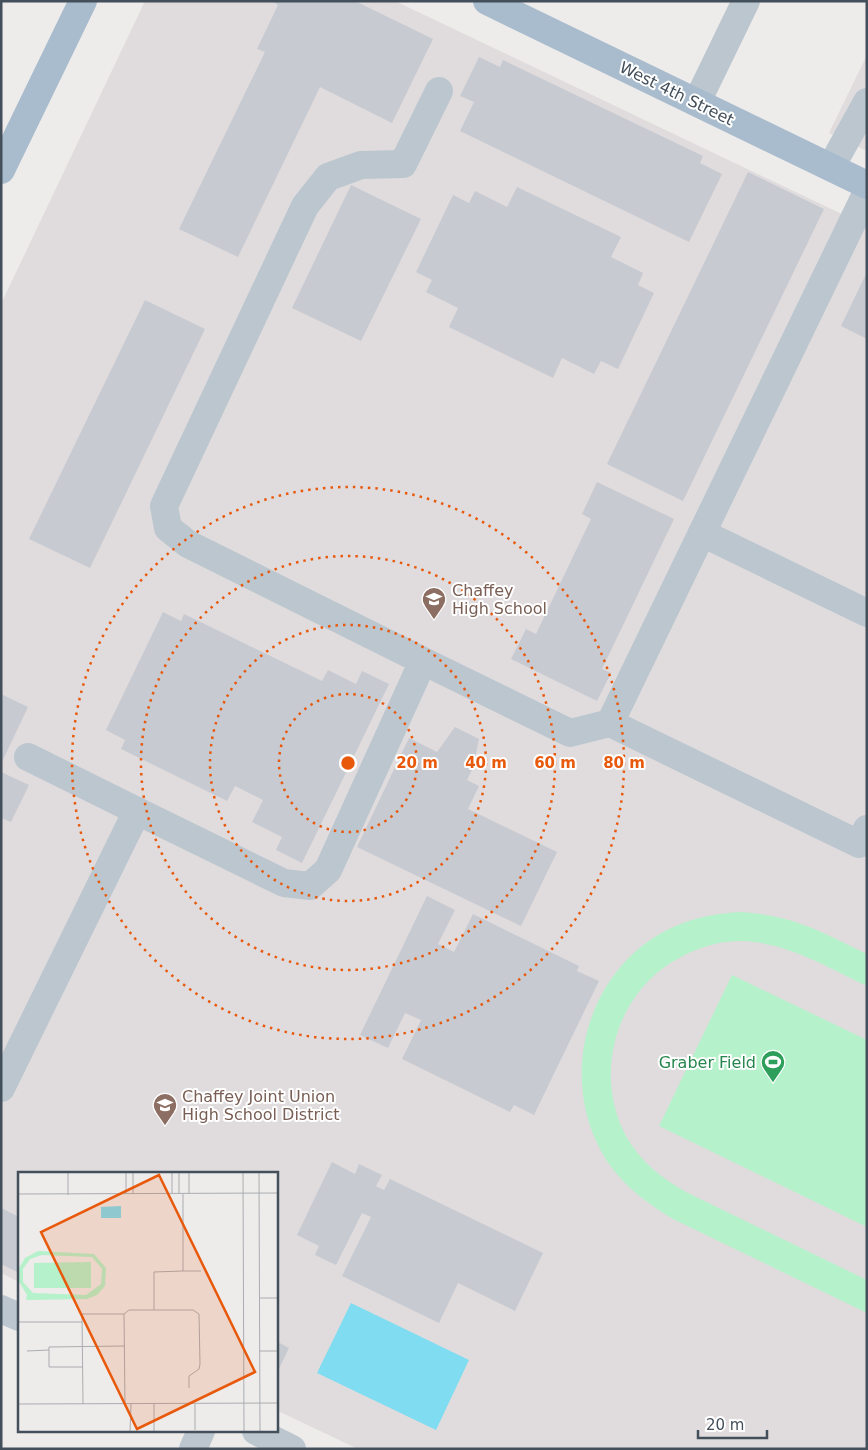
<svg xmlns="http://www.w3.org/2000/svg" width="868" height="1450" viewBox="0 0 868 1450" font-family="'DejaVu Sans',sans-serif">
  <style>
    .education { fill: #e0dcdd }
    .green { fill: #b5f1ca }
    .water { fill: #7fdcf1 }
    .building { fill: #c7cad1 }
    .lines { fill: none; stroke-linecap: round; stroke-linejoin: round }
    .minor { stroke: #bbc6cf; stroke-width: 28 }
    .major { stroke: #a8bccd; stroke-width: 28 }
    .ring { fill: none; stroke: #e8590c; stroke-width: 2.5; stroke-dasharray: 2.5 5 }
    .labels { text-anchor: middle; stroke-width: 4; stroke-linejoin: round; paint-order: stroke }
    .street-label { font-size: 16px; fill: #434f5a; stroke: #fff }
    .education-label { font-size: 16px; fill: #785e54; stroke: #fff; text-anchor: start }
    .leisure-label { font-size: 16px; fill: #27864d; stroke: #fff; text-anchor: end }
    .inset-road { fill: none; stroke: #aaadb1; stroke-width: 1 }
    .view { fill: #e8590c; fill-opacity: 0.15; stroke: #e8590c; stroke-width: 2.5 }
    .inset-edge { fill: none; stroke: #434f5a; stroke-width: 2.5 }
    .centre { fill: #e8590c; stroke: #fff; stroke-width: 2.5 }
    .ring-label { font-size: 15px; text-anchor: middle; font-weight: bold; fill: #e8590c; stroke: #fff; stroke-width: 4; stroke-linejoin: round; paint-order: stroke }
  </style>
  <rect width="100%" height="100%" fill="#eeebeb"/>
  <g class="education">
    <polygon points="145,1 395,1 867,226 867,1449 358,1449 276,1410 276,1174 19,1174 19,1282 1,1273 1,304"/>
    <polygon points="867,55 867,151 829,133"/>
  </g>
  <g class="green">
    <path d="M740,912c52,3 82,20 127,42v32c-40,-19 -79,-43 -124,-45 -25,-1 -50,8 -71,21 -58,36 -78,114 -46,174 14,25 35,42 60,56l181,88v33l-194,-94c-30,-18 -57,-39 -73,-70 -45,-86 -4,-200 92,-229 16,-5 32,-7 48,-8z"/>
    <polygon points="732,975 867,1040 867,1227 659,1126"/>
  </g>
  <polygon class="water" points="351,1303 469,1360 436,1430 317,1373"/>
  <g class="building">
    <polygon points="272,1 355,1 433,39 392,123 320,87 238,257 179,229 265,52 257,49 278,5"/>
    <polygon points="479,57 500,67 503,60 703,156 700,163 722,174 689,242 460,131 474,102 460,96"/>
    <polygon points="748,172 824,209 683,501 607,464"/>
    <polygon points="351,185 421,219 361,341 292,308"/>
    <polygon points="517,187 621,237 611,257 643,273 638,285 654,293 618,369 601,361 594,374 562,358 553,378 449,327 458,308 426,292 432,280 416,272 453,195 469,203 475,191 507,207"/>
    <polygon points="867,272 867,339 841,326"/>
    <polygon points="145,300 205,329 90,568 29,539"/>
    <polygon points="597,482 674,519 602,669 611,673 597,701 511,659 526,629 536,634 591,519 582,514"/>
    <polygon points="163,612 181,621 184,614 322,681 328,670 356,684 362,671 389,684 302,863 276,850 282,837 252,822 263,800 235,786 227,801 121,749 125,740 106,730"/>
    <polygon points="1,694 28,707 1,764"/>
    <polygon points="455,727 479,739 473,768 467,780 479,786 468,809 557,852 521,926 357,847 409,738 437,752"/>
    <polygon points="1,772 29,785 11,822 1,818"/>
    <polygon points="427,896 455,910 438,944 454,952 473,914 579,966 577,971 599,981 534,1115 514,1105 510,1112 402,1059 421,1020 405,1013 388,1048 360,1035"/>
    <polygon points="332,1162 355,1174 359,1164 382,1175 376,1186 384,1190 390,1179 543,1253 515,1311 458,1283 439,1323 342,1276 371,1217 362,1213 336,1265 315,1255 319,1246 297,1235"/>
    <polygon points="1,1208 19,1217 19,1273 1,1264"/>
    <polygon points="276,1341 289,1348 276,1375"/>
  </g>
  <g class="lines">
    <g class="minor">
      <polyline points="697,102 746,1"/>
      <polyline points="831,167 867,102"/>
      <polyline points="867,192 610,723 859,844 867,829"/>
      <polyline points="702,533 867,613"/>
      <polyline points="423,661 570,733 610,723"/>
      <polyline points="28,757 137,811"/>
      <polyline points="1,1088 137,811 284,883 310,886 328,870 423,661 188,544 168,528 164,506 305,206 328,177 361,165 403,164 439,91"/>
      <polyline points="1,1309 19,1317"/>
      <polyline points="256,1431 292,1449"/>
      <polyline points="193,1449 201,1431"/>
    </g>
    <g class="major">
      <polyline points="487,1 867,185"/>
      <polyline points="1,170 83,1"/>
    </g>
  </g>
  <g class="ring">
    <circle cx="348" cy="763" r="69"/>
    <circle cx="348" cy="763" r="138"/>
    <circle cx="348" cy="763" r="207"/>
    <circle cx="348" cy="763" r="276"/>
  </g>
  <defs>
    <g id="school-pin" transform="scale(1.25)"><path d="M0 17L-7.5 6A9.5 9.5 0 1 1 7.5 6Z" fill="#8d6e63" stroke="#fff"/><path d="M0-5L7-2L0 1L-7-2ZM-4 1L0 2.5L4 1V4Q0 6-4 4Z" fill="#fff"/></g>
    <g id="stadium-pin" transform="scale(1.25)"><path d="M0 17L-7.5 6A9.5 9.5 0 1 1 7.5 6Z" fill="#2e9e5b" stroke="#fff"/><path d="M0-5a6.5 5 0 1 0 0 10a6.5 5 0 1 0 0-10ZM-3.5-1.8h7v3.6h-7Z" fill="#fff"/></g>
  </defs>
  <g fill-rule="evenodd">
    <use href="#school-pin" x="434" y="599"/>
    <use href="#stadium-pin" x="773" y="1062"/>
    <use href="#school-pin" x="165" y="1105"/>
  </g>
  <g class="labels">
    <g class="street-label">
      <text transform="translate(677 93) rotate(26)" y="6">West 4th Street</text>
    </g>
    <g class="education-label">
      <text x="452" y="596">Chaffey<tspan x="452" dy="18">High School</tspan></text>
      <text x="182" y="1102">Chaffey Joint Union<tspan x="182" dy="18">High School District</tspan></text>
    </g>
    <g class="leisure-label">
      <text x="756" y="1068">Graber Field</text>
    </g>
  </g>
  <g transform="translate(18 1172)">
    <rect width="260" height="260" fill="#eeebeb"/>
    <path d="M20,79l56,3 12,14 -1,18 -8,9 -10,4 -61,1 1,-5 -9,-15 1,-12 6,-10zM24,83l50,2 10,12 -1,15 -15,11 -53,-2 -10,-11v-13l7,-10zM73,90v26h-57v-25z" fill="#b5f1ca" fill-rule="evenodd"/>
    <path d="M103,34v12h-20v-11z" fill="#7fdcf1"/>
    <path class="inset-road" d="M108,0v22M115,0v22M154,0v22M225,0l1,260M241,0l1,260M0,22l260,-1M161,22v-22M165,22v77l-29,1v38h39l6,4 1,50 -1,5 -10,7v12M171,22v-22M50,23v-23M165,99h18M241,126h19M106,142l5,-4h25M0,150h64M9,179l22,-1M241,179h19M65,195h-34v-20l75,-1M0,232l260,-1M65,232l-1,-90h42l1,90M136,232v28M177,232v26M112,260l1,-28"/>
    <path class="view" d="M141,3l96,197 -118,57 -96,-197z"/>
    <rect width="260" height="260" class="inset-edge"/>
  </g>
  <circle cx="348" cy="763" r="8" class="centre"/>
  <g class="ring-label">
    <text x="417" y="768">20 m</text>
    <text x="486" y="768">40 m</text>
    <text x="555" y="768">60 m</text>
    <text x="624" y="768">80 m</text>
  </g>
  <rect width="868" height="1450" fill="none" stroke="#434f5a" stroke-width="5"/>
  <path d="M698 1430v8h69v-8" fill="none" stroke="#434f5a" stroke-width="2.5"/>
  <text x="706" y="1430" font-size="15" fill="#434f5a" stroke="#ffffff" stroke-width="4" paint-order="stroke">20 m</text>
</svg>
